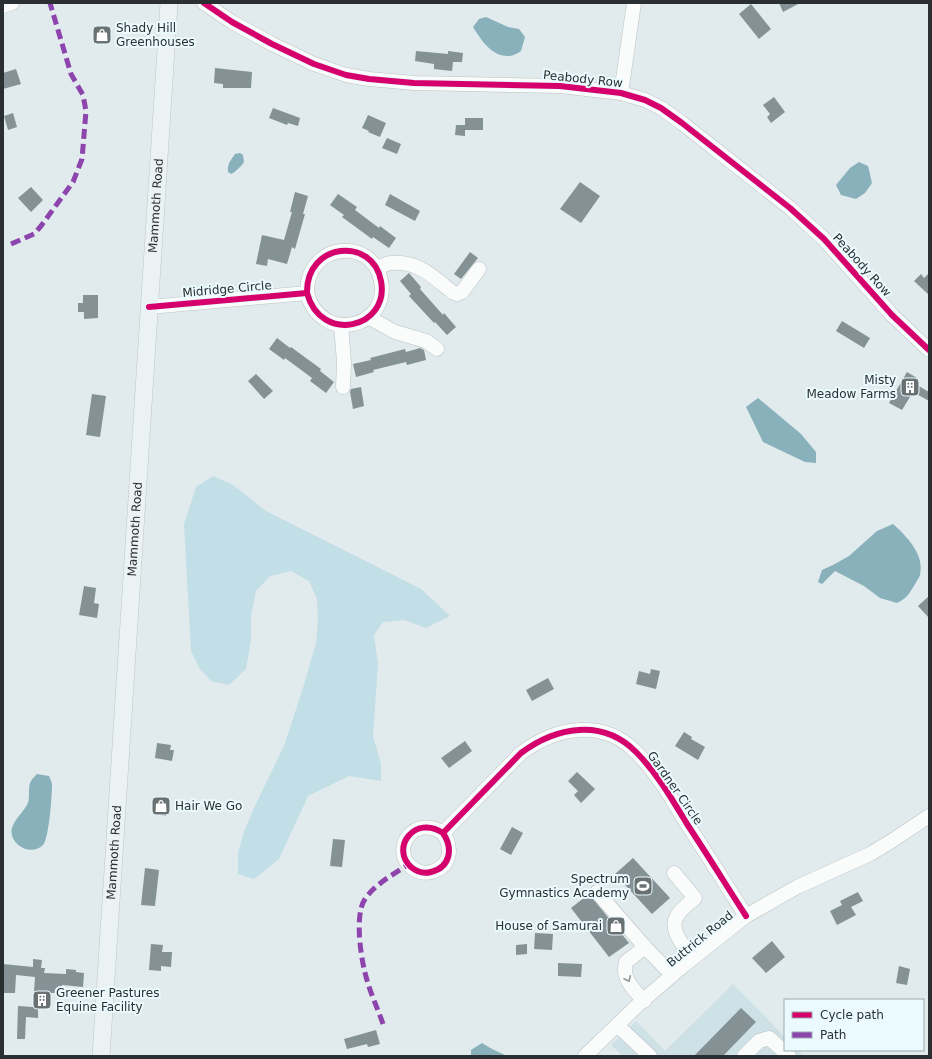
<svg xmlns="http://www.w3.org/2000/svg" width="932" height="1059" viewBox="0 0 932 1059" font-family="'DejaVu Sans',sans-serif">
  <style>
    .built { fill: #cee1e6 }
    .green { fill: #c2dee6 }
    .water { fill: #88b1bc }
    .building { fill: #849296 }
    .lines { fill: none; stroke-linecap: round; stroke-linejoin: round }
    .minor-casing { stroke: #bbc2c3; stroke-width: 15 }
    .major-casing { stroke: #c2c6c7; stroke-width: 18 }
    .minor { stroke: #fafcfc; stroke-width: 14 }
    .major { stroke: #eaf2f4; stroke-width: 17 }
    .quiet { stroke: #8e44ad; stroke-width: 5; stroke-dasharray: 10 5; stroke-linecap: butt }
    .cycleway-casing { stroke: #eafaff; stroke-width: 8 }
    .cycleway { stroke: #d6006c; stroke-width: 6 }
    .oneway { stroke: #929697 }
    .labels { text-anchor: middle; stroke-width: 4; stroke-linejoin: round; paint-order: stroke }
    .poi-label { font-size: 12px; fill: #2a3032; stroke: #eafaff; text-anchor: start }
    .street-label { font-size: 12px; fill: #2a3032; stroke: #eafaff }
  </style>
  <rect width="100%" height="100%" fill="#e1eaec"/>
  <polygon class="built" points="733,984 785,1037 785,1050 798,1050 804,1056 623,1056 611,1045 636,1021 665,1051"/>
  <polygon class="green" points="213,476 233,485 266,511 421,589 450,616 426,628 404,620 383,622 374,635 378,664 373,736 381,764 381,781 349,776 308,796 279,859 254,879 238,874 238,853 244,832 254,808 284,746 303,688 316,643 318,621 317,599 309,581 291,571 270,576 256,591 251,616 251,640 246,669 229,685 211,681 200,669 191,651 184,524 196,487"/>
  <g class="water">
    <path d="M486,17l22,10 11,2 6,8 -4,14c-3,2 -8,5 -12,5 -17,1 -28,-16 -36,-29l6,-8z"/>
    <path d="M240,153l3,2 1,7c-1,3 -10,11 -13,12l-3,-2c-1,-8 3,-12 7,-18z"/>
    <polygon points="859,162 868,166 872,183 865,193 856,199 841,195 836,185 850,168"/>
    <polygon points="758,398 801,434 816,452 816,463 805,462 763,442 746,407"/>
    <path d="M893,524c13,12 32,30 27,51 -1,3 -4,7 -6,11 -6,9 -7,12 -17,17l-17,-5 -16,-12 -29,-15 -13,13 -4,-2 4,-12 11,-5 16,-9 28,-25z"/>
    <path d="M37,774l12,2c1,3 3,6 3,9 0,10 -3,54 -9,60 -14,13 -35,-3 -31,-17 3,-9 10,-15 15,-23 4,-7 0,-17 4,-24 1,-2 4,-5 6,-7z"/>
    <polygon points="482,1043 492,1049 507,1056 471,1056 471,1050"/>
  </g>
  <g class="building">
    <polygon points="779,3 800,3 783,12"/>
    <polygon points="751,4 771,29 759,39 739,14"/>
    <polygon points="416,51 448,54 448,51 463,53 462,62 453,62 452,71 434,69 434,64 415,61"/>
    <polygon points="215,68 252,72 251,88 223,88 223,84 214,83"/>
    <polygon points="16,69 21,84 3,89 3,73"/>
    <polygon points="774,97 785,112 771,123 767,117 770,114 763,105"/>
    <polygon points="273,108 300,118 298,126 288,123 287,125 269,118"/>
    <polygon points="13,113 17,127 8,130 4,116"/>
    <polygon points="368,115 386,123 380,137 368,132 369,131 362,128"/>
    <rect x="465" y="118" width="18" height="12"/>
    <polygon points="456,125 465,125 465,136 455,135"/>
    <polygon points="387,138 401,144 397,154 382,148"/>
    <polygon points="580,182 600,196 581,223 560,209"/>
    <polygon points="31,187 43,200 31,212 18,198"/>
    <polygon points="295,192 308,196 303,214 305,214 295,249 292,247 287,264 268,259 267,266 256,264 262,235 284,240 292,212 290,212"/>
    <polygon points="338,194 357,207 355,210 379,228 380,226 396,238 389,248 373,237 372,239 342,217 344,215 330,205"/>
    <polygon points="390,194 420,211 415,221 385,205"/>
    <polygon points="470,252 478,258 461,279 454,274"/>
    <polygon points="409,273 421,287 420,289 443,315 444,313 456,327 447,335 435,322 434,323 409,296 411,294 400,281"/>
    <polygon points="929,273 929,295 914,281 921,274 924,278"/>
    <polygon points="83,295 98,295 98,318 84,319 84,312 78,312 78,303 83,303"/>
    <polygon points="842,321 870,338 864,348 836,331"/>
    <polygon points="277,338 290,348 291,347 321,369 320,371 334,382 326,393 310,381 312,378 285,358 284,360 269,349"/>
    <polygon points="420,348 424,350 426,360 407,365 406,362 373,370 374,372 356,377 353,364 371,360 370,358 405,349 406,352"/>
    <polygon points="907,372 917,378 914,383 929,392 929,401 913,392 902,410 889,403"/>
    <polygon points="256,374 273,391 264,399 248,381"/>
    <polygon points="361,387 364,406 353,409 350,392 351,389"/>
    <polygon points="92,394 106,396 100,437 86,435"/>
    <polygon points="84,586 96,588 94,603 99,604 97,618 79,615"/>
    <polygon points="929,596 929,618 918,606"/>
    <polygon points="651,669 660,671 656,689 636,684 639,671 650,674"/>
    <polygon points="548,678 554,689 532,701 526,690"/>
    <polygon points="684,732 692,737 691,739 705,747 698,760 675,746"/>
    <polygon points="465,741 472,751 449,768 441,758"/>
    <polygon points="157,743 171,745 170,750 174,750 172,761 155,758"/>
    <polygon points="577,772 595,789 581,803 574,795 578,791 568,781"/>
    <polygon points="156,797 168,799 166,816 153,814"/>
    <polygon points="512,827 523,833 511,855 500,849"/>
    <polygon points="333,839 345,840 342,867 330,866"/>
    <polygon points="633,858 670,898 652,914 615,874"/>
    <polygon points="145,868 159,870 155,906 141,905"/>
    <polygon points="858,892 863,901 851,907 856,915 837,925 830,911 842,905 840,901"/>
    <polygon points="589,894 629,943 609,957 571,908"/>
    <polygon points="535,933 553,934 552,950 534,949"/>
    <polygon points="772,941 785,957 766,973 752,958"/>
    <polygon points="151,944 163,945 162,952 172,952 171,967 161,966 161,971 149,970"/>
    <polygon points="527,944 527,954 516,955 516,945"/>
    <polygon points="33,959 42,960 41,968 45,968 44,973 66,974 66,969 76,970 76,972 84,973 83,987 62,985 61,993 51,993 50,1008 38,1007 38,1018 26,1017 25,1039 17,1039 18,1006 33,1007 35,977 16,975 15,993 3,993 3,964 33,967"/>
    <polygon points="558,963 582,964 581,977 558,976"/>
    <polygon points="899,966 910,969 907,985 896,983"/>
    <polygon points="741,1008 756,1022 723,1056 694,1056"/>
    <polygon points="376,1030 380,1044 368,1047 367,1044 347,1049 344,1039"/>
  </g>
  <g class="lines">
    <g class="minor-casing">
      <g id="minor">
        <polyline points="204,3 232,22 272,44 314,64 346,75 369,79 414,83 560,86 621,93 645,100 661,108 682,123 790,208 824,239 892,315 929,350"/>
        <polyline points="3,6 12,3"/>
        <polyline points="621,93 634,3"/>
        <path d="M377,269c4,-2 9,-6 14,-6 26,-3 43,14 61,29l5,2 5,-2 17,-23"/>
        <path d="M149,307l158,-14c14,52 83,35 74,-12 -8,-45 -75,-39 -74,12"/>
        <polyline points="368,317 395,332 426,341 437,349"/>
        <polyline points="341,325 344,362 343,387"/>
        <path d="M443,833c10,15 8,34 -12,39 -7,2 -14,0 -20,-5 -21,-19 4,-53 32,-34l78,-80c35,-26 81,-35 115,-1 21,21 36,47 51,72 20,30 39,61 59,92"/>
        <path d="M674,873l21,25c-6,5 -14,11 -18,18 -9,14 8,31 15,42"/>
        <polyline points="597,892 645,947"/>
        <path d="M644,1001c-10,-11 -23,-23 -18,-39l19,-15 27,28"/>
        <polyline points="618,1026 650,1056"/>
        <polyline points="585,1056 641,1002 683,966 746,916 797,887 870,854 890,842 929,816"/>
        <polyline points="744,1056 759,1041 769,1038 789,1056"/>
      </g>
    </g>
    <g class="major-casing">
      <g id="major">
        <path id="s1" d="M101,1056l68,-1053"/>
      </g>
    </g>
    <use href="#minor" class="minor"/>
    <use href="#major" class="major"/>
    <g class="quiet">
      <polyline points="11,244 34,234 41,226 73,182 82,159 86,111 83,95 71,74 50,3"/>
      <path d="M383,1024c-5,-15 -12,-29 -16,-44 -6,-19 -13,-65 -2,-81 10,-15 29,-25 44,-35"/>
    </g>
    <g class="cycleway-casing">
      <g id="cycleway">
        <polyline points="204,3 232,22 272,44 314,64 346,75 369,79 414,83 560,86 621,93 645,100 661,108 682,123 790,208 824,239 892,315 929,350"/>
        <path d="M149,307l158,-14c14,52 83,35 74,-12 -8,-45 -75,-39 -74,12"/>
        <path d="M443,833c10,15 8,34 -12,39 -7,2 -14,0 -20,-5 -21,-19 4,-53 32,-34l78,-80c35,-26 81,-35 115,-1 21,21 36,47 51,72 20,30 39,61 59,92"/>
      </g>
    </g>
    <use href="#cycleway" class="cycleway"/>
  </g>
  <defs><path id="oneway-chevron" d="M-2-3.5L2.5 0L-2 3.5" fill="none" stroke-width="1.6" stroke-linecap="round" stroke-linejoin="round"/></defs>
  <use class="oneway" href="#oneway-chevron" transform="translate(628 979) rotate(65)"/>
  <defs>
    <g id="shop-square" transform="scale(1)"><rect x="-9" y="-9" width="18" height="18" rx="4" fill="#6a7173" stroke="#eafaff"/><path d="M-5-2.5h2.3a2.7 3.5 0 0 1 5.4 0H5L5.5 6h-11ZM-1.5-2.5h3a1.5 2.3 0 0 0-3 0Z" fill="#fff"/></g>
    <g id="building-square" transform="scale(1)"><rect x="-9" y="-9" width="18" height="18" rx="4" fill="#6a7173" stroke="#eafaff"/><path d="M-4-6H4V6H1V3H-1V6H-4ZM-2.5-4.3h1.7v1.8h-1.7ZM.8-4.3h1.7v1.8H.8ZM-2.5-1h1.7V.8h-1.7ZM.8-1h1.7V.8H.8Z" fill="#fff"/></g>
    <g id="stadium-square" transform="scale(1)"><rect x="-9" y="-9" width="18" height="18" rx="4" fill="#6a7173" stroke="#eafaff"/><path d="M0-5a6.5 5 0 1 0 0 10a6.5 5 0 1 0 0-10ZM-3.5-1.8h7v3.6h-7Z" fill="#fff"/></g>
  </defs>
  <g fill-rule="evenodd">
    <use href="#shop-square" x="102" y="35"/>
    <use href="#building-square" x="910" y="387"/>
    <use href="#shop-square" x="161" y="806"/>
    <use href="#stadium-square" x="643" y="886"/>
    <use href="#shop-square" x="616" y="926"/>
    <use href="#building-square" x="42" y="1000"/>
  </g>
  <g class="labels">
    <g class="poi-label">
      <text x="116" y="32">Shady Hill<tspan x="116" dy="14">Greenhouses</tspan></text>
      <text x="896" y="384" text-anchor="end">Misty<tspan x="896" dy="14">Meadow Farms</tspan></text>
      <text x="175" y="810">Hair We Go</text>
      <text x="629" y="883" text-anchor="end">Spectrum<tspan x="629" dy="14">Gymnastics Academy</tspan></text>
      <text x="602" y="930" text-anchor="end">House of Samurai</text>
      <text x="56" y="997">Greener Pastures<tspan x="56" dy="14">Equine Facility</tspan></text>
    </g>
    <g class="street-label">
      <text transform="translate(583 79) rotate(6)" y="4">Peabody Row</text>
      <text dy="4" stroke="none"><textPath href="#s1" startOffset="852">Mammoth Road</textPath></text>
      <text transform="translate(862 265) rotate(48)" y="4">Peabody Row</text>
      <text transform="translate(227 289) rotate(-5)" y="4">Midridge Circle</text>
      <text dy="4" stroke="none"><textPath href="#s1" startOffset="528">Mammoth Road</textPath></text>
      <text transform="translate(675 788) rotate(55)" y="4">Gardner Circle</text>
      <text dy="4" stroke="none"><textPath href="#s1" startOffset="204">Mammoth Road</textPath></text>
      <text transform="translate(700 939) rotate(-39)" y="4">Buttrick Road</text>
    </g>
  </g>
  <rect width="932" height="1059" fill="none" stroke="#2a3032" stroke-width="8"/>
  <rect x="784" y="999" width="140" height="52" fill="#eafaff" stroke="#9da9ad"/>
  <rect x="792" y="1012" width="20" height="6" fill="#d6006c" stroke="#9da9ad"/>
  <text x="820" y="1019" font-size="12" fill="#2a3032">Cycle path</text>
  <rect x="792" y="1032" width="20" height="6" fill="#8e44ad" stroke="#9da9ad"/>
  <text x="820" y="1039" font-size="12" fill="#2a3032">Path</text>
</svg>
